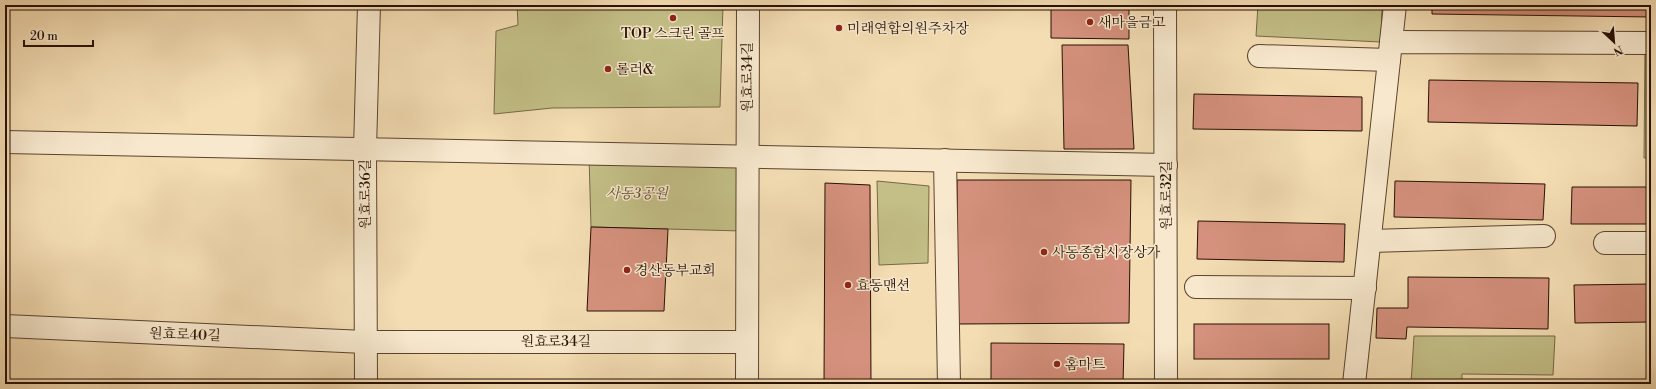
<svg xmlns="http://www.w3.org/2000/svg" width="1656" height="389" viewBox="0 0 1656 389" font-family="'Libre Bodoni','Noto Serif KR',serif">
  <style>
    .green { fill: #c3bf87; stroke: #756844 }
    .building { fill: #d5917d; stroke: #271002 }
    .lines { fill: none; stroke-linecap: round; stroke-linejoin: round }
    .minor-casing { stroke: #5a432e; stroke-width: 24 }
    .minor { stroke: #f8e9ce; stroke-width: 22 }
    .poi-dot { fill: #8f2418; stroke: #f8e9ce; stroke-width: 1.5 }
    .labels { text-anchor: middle; stroke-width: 3; stroke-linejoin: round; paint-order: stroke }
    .poi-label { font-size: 14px; fill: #271002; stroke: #f8e9ce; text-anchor: start }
    .street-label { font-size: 14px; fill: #271002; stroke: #f8e9ce }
    .park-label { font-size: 14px; font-style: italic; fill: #5e4d31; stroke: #f8e9ce }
  </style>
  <rect width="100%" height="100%" fill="#f4ddb3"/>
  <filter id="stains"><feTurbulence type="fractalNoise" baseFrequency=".005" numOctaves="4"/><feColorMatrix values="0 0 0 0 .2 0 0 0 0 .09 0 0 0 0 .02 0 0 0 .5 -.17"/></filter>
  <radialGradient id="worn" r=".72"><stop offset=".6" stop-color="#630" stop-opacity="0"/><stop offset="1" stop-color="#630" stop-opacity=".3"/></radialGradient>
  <g class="green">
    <polygon points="517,5 723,5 720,107 552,108 494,114 496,31 518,25"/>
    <polygon points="1258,5 1382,5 1381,42 1256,36"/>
    <polygon points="1645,44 1651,44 1651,158 1644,158"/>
    <polygon points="589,156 734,160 742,176 743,231 591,227"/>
    <polygon points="877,181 929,186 928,263 879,265"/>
    <polygon points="1414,336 1555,336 1553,375 1462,374 1462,384 1411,384"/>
  </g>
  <g class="building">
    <polygon points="1051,5 1129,5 1129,39 1051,38"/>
    <polygon points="1177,5 1211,5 1211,8 1177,9"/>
    <polygon points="1432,5 1651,5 1651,17 1432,14"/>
    <polygon points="1062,45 1128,45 1134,149 1064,149"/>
    <polygon points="1429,80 1638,83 1637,126 1428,122"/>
    <polygon points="1194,94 1362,97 1362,131 1193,129"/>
    <polygon points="957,180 1131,180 1129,323 958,324"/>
    <polygon points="1395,181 1545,184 1543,220 1394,217"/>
    <polygon points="825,183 870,185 871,384 824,384"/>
    <polygon points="1572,187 1651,187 1651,224 1571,224"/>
    <polygon points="1198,221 1345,224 1344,262 1197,259"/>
    <polygon points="591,227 668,229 664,311 587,311"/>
    <polygon points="1408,277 1549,278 1548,329 1407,327 1406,339 1376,338 1377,308 1408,308"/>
    <polygon points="1651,284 1651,322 1575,323 1574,285"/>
    <rect x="1194" y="324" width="135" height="35"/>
    <polygon points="991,343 1124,344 1123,384 991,384"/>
  </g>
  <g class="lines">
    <g class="minor-casing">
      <g id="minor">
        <polyline points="1165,5 1166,384"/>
        <polyline points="1391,42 1395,5"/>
        <polyline points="1259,56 1389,60"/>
        <polyline points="5,142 1166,165"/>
        <polyline points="945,160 949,384"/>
        <polyline points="1370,241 1544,236"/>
        <polyline points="1605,243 1651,243"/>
        <polyline points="1196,287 1365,288"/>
        <polyline points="5,326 365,342 747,342"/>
        <polyline points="366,384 365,149 369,5"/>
        <polyline points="747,384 748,5"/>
        <polyline points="1354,384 1391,42 1651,43"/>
      </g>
    </g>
    <use href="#minor" class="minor"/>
  </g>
  <g class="poi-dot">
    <circle cx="673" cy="18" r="4"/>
    <circle cx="1090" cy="22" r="4"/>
    <circle cx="839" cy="28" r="4"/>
    <circle cx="608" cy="69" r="4"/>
    <circle cx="1044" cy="252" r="4"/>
    <circle cx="627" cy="270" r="4"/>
    <circle cx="848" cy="285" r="4"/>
    <circle cx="1057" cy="364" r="4"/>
  </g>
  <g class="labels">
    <g class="poi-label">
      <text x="1098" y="27">새마을금고</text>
      <text x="847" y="33">미래연합의원주차장</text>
      <text x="673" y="38" text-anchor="middle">TOP 스크린 골프</text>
      <text x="616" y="74">롤러&amp;</text>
      <text x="1052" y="257">사동종합시장상가</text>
      <text x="635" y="275">경산동부교회</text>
      <text x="856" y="290">효동맨션</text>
      <text x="1065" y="369">홈마트</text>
    </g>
    <g class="street-label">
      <text transform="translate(747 77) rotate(-90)" y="5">원효로34길</text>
      <text transform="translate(365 194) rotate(-90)" y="5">원효로36길</text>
      <text transform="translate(1166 195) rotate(-90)" y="5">원효로32길</text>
      <text transform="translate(185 334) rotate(2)" y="5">원효로40길</text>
      <text x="556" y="346">원효로34길</text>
    </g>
    <g class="park-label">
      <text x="637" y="198">사동3공원</text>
    </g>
  </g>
  <rect width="1656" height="389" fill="none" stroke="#f4ddb3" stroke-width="20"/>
  <rect x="6" y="6" width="1644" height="377" fill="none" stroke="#271002" stroke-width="2"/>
  <rect x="10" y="10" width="1636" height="369" fill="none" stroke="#271002"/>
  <g transform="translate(1614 42) rotate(154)" stroke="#f8e9ce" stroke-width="3" paint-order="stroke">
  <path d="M0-3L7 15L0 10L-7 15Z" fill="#271002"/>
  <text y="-6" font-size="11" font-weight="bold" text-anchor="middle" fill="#271002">N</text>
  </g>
  <path d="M24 40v6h69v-6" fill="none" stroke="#271002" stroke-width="2"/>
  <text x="30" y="40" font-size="12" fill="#271002" stroke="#f8e9ce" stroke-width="3" paint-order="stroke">20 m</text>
  <rect width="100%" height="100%" filter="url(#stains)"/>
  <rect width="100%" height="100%" fill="url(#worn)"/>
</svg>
